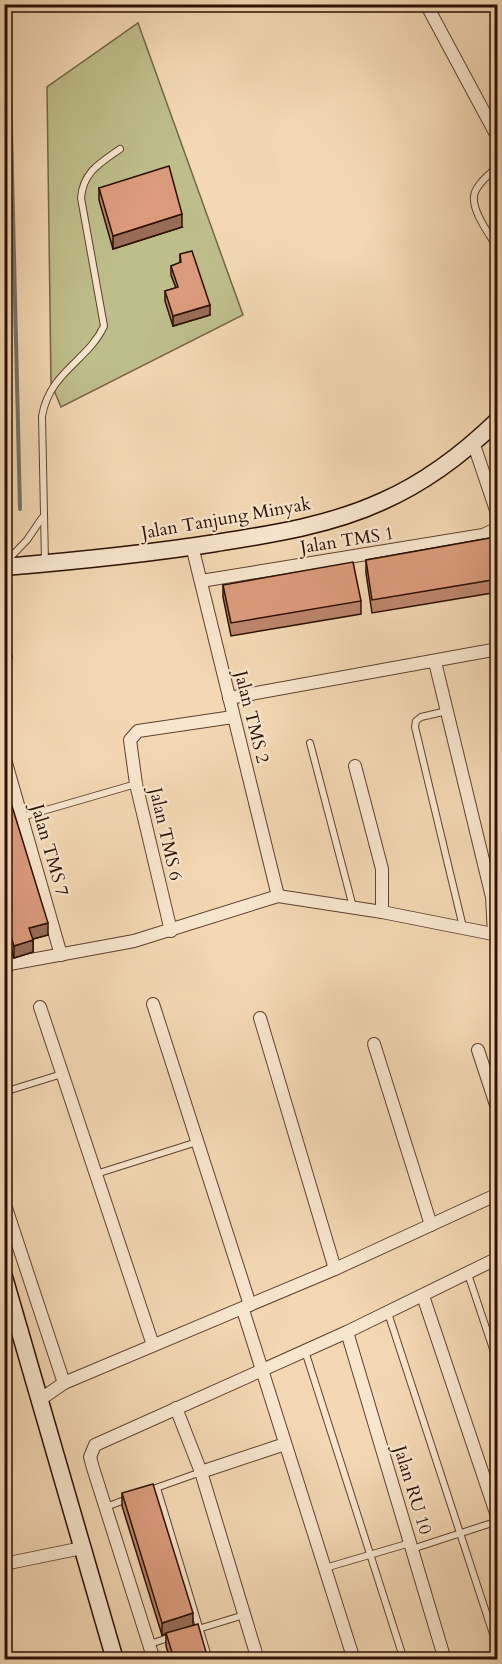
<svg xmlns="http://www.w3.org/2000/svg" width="502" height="1664" viewBox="0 0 502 1664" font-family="Cardo,serif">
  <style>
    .green { fill: #bebe8a; stroke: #756647; stroke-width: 1.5 }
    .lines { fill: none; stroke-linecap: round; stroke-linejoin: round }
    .stream { stroke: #6f756b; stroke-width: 4 }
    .lane-casing { stroke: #5e4130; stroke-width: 8 }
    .street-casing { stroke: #5e4130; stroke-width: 14 }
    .secondary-casing { stroke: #2c0f04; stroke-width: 19 }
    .lane { stroke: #f7e6ce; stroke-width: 6 }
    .street { stroke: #f7e6ce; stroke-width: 12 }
    .secondary { stroke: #f7e6ce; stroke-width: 16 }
    .wall { fill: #bc856b; stroke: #2c0f04; stroke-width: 1.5 }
    .shaded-wall { fill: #996c57; stroke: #2c0f04; stroke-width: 1.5 }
    .building { fill: #db9b7c; stroke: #2c0f04; stroke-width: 1.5 }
    .labels { text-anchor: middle; stroke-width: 4.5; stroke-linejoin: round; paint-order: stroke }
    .street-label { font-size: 18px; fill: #2c0f04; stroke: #f7e6ce }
  </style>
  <rect width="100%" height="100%" fill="#f3d8b3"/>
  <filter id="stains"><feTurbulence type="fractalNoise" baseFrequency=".00333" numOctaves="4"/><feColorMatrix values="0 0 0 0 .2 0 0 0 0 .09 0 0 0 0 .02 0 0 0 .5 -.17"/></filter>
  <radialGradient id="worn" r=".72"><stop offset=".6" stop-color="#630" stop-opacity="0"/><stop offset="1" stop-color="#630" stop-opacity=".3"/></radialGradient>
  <polygon class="green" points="138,23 243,315 61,407 51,383 47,87"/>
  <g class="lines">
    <polyline class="stream" points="8,4 20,509"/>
    <g class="lane-casing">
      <g id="lane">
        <path d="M498,166c-7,7 -23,19 -24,30 -2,16 16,39 24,53"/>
        <polyline points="5,563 27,540 42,518"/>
        <path d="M45,563l-3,-147c8,-45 46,-55 62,-90l-23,-128c2,-26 19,-35 39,-49"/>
        <polyline points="4,644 9,657 4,666"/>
        <polyline points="447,711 421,717 416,721 415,727 463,927"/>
        <polyline points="310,743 353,907"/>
        <polyline points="22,817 136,784"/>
        <polyline points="4,1092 62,1074"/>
        <polyline points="96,1174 197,1142"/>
        <polyline points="468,1274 498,1364"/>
        <polyline points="388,1313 498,1649"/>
        <polyline points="305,1351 404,1660"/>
        <polyline points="157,1488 209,1660"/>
        <polyline points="153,1489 201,1472"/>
        <polyline points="106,1507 127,1499"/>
        <polyline points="412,1549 498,1521"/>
        <polyline points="325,1568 410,1543"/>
        <polyline points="195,1630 244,1615"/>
        <polyline points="150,1644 171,1637"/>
      </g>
    </g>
    <g class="street-casing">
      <g id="street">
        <polyline points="426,4 498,138"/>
        <polyline points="473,442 498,516"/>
        <polyline points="192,546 278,896"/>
        <polyline points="201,581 483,535 498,528"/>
        <polyline points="435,662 492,897 494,935"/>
        <polyline points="229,698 498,649"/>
        <polyline points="4,756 61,955"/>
        <polyline points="355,766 382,869 382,912"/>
        <polyline points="171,931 136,784 130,740 138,731 233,717"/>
        <polyline points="4,965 134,941 278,896 382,912 498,935"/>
        <polyline points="153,1004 250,1305"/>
        <polyline points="40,1007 153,1345"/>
        <polyline points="260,1018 335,1269"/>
        <polyline points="374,1044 431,1225"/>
        <polyline points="478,1050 498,1111"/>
        <polyline points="4,1202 64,1383"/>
        <polyline points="423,1296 498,1519"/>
        <polyline points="243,1310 354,1660"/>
        <polyline points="347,1332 445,1660"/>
        <polyline points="38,1401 64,1383 335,1269 498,1194"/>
        <polyline points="176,1408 201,1472 258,1660"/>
        <polyline points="201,1472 285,1444"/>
        <polyline points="4,1564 82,1548"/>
        <polyline points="154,1660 93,1468 90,1457 95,1445 347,1332 498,1258"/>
      </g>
    </g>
    <g class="secondary-casing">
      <g id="secondary">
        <path d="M4,567c71,-6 142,-13 212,-24 57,-9 115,-18 167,-42 43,-19 82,-49 115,-81"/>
        <polyline points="4,1277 115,1660"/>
      </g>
    </g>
    <use href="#lane" class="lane"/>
    <use href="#street" class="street"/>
    <use href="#secondary" class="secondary"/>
  </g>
  <g class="wall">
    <polygon points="99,188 182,227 113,249 99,200"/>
    <polygon points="180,254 210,315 173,326 165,301 165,291 176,288 171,275 171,266 180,263"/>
    <polygon points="498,533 498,592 372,613 366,573 366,560 490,538"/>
    <polygon points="223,585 361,601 361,614 231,636 223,597"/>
    <polygon points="4,780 48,935 33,939 33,952 14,958 4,927"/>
    <polygon points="122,1493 193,1625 208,1659 170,1659 166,1646 166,1634 162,1635 122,1506"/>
  </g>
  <g class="shaded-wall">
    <polygon points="182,214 182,227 113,249 113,236"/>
    <polygon points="210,305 210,315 173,326 173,316"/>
    <polygon points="48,923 48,935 29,940 29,928"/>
    <polygon points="33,940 33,952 14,958 14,946"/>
    <polygon points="193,1613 193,1626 162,1635 162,1623"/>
  </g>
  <g class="building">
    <polygon points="169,166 182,214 113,236 99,188"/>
    <polygon points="192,251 210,305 173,316 165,291 178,287 171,266 181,262 180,254"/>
    <polygon points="498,533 498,579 372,600 366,560 490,538"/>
    <polygon points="353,562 361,601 231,623 223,585"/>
    <polygon points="4,780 48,923 29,928 33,940 14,946 4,915"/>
    <polygon points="153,1484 193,1613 162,1623 122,1493"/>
    <polygon points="198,1624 208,1659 174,1659 166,1633"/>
  </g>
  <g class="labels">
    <g class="street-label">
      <text transform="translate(226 518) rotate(-10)" y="6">Jalan Tanjung Minyak</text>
      <text transform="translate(347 540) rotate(-9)" y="6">Jalan TMS 1</text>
      <text transform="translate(252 717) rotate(76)" y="6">Jalan TMS 2</text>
      <text transform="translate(166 834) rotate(77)" y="6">Jalan TMS 6</text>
      <text transform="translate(50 850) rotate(74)" y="6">Jalan TMS 7</text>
      <text transform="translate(413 1490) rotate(73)" y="6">Jalan RU 10</text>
    </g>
  </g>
  <rect width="502" height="1664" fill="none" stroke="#f3d8b3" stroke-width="24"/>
  <rect x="6" y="6" width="490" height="1652" fill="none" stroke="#2c0f04" stroke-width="3"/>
  <rect x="12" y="12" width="478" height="1640" fill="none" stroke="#2c0f04" stroke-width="1.5"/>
  <rect width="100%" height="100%" filter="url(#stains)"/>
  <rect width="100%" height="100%" fill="url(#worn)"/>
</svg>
